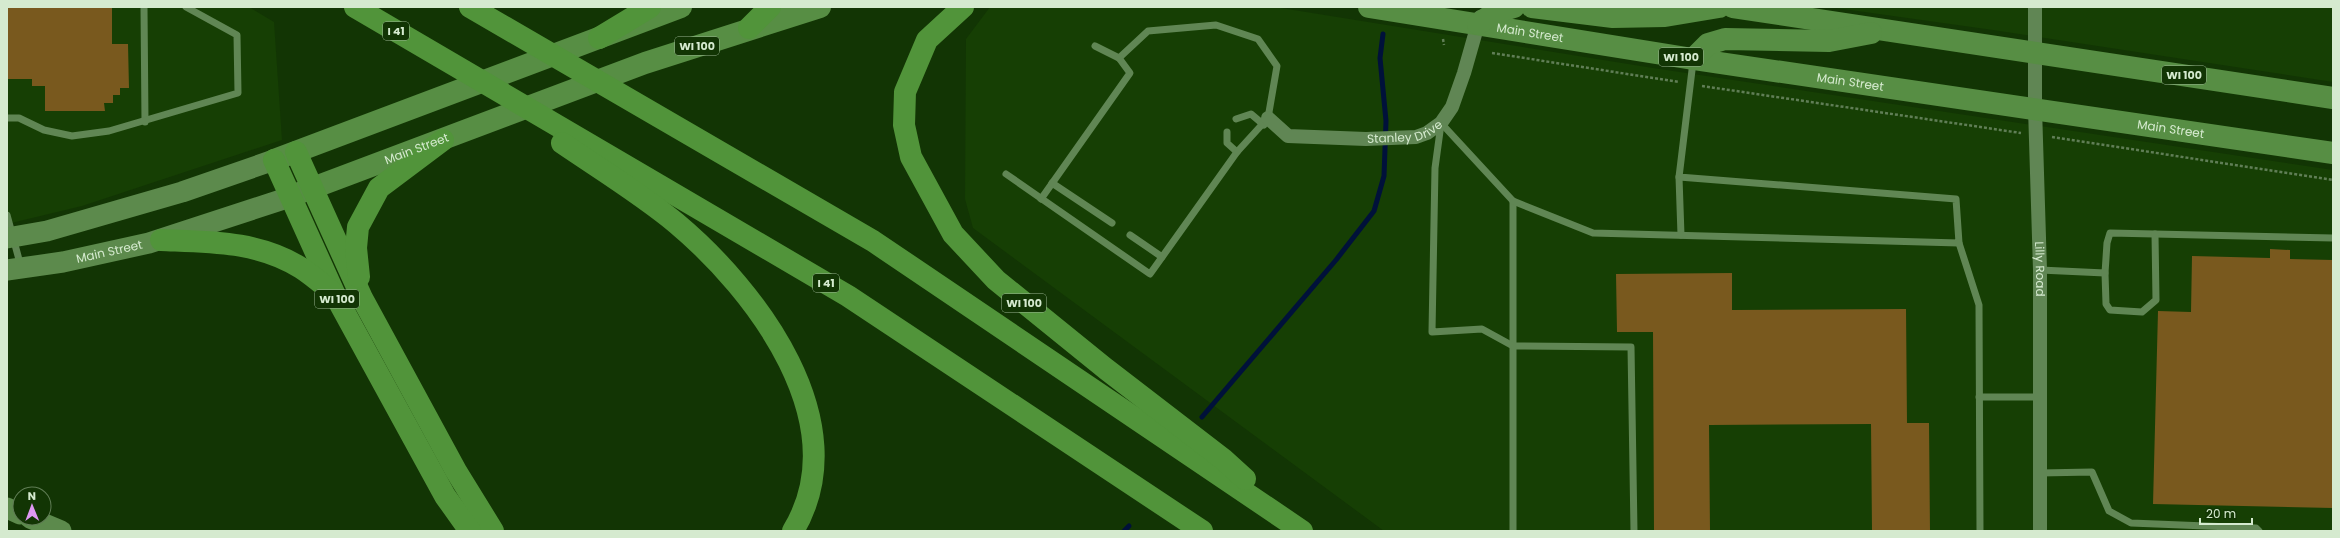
<svg xmlns="http://www.w3.org/2000/svg" width="2340" height="538" viewBox="0 0 2340 538" font-family="Poppins,sans-serif">
  <style>
    .built { fill: #163f04 }
    .lines { fill: none; stroke-linecap: round; stroke-linejoin: round }
    .stream { stroke: #00113a; stroke-width: 5 }
    .building { fill: #79591e }
    .path { stroke: #607e56; stroke-width: 2.5; stroke-dasharray: 3 2; stroke-linecap: butt }
    .lane { stroke: #608654; stroke-width: 7 }
    .street { stroke: #608654; stroke-width: 14 }
    .secondary { stroke: #5c8a4c; stroke-width: 21 }
    .primary { stroke: #578e44; stroke-width: 22 }
    .highway { stroke: #51943a; stroke-width: 22 }
    .labels { text-anchor: middle; stroke-width: 3; stroke-linejoin: round; paint-order: stroke }
    .shield { fill: #123504; stroke: #9ab492; stroke-width: 1 }
    .shield-label { font-size: 11px; font-weight: bold; fill: #d5eacf }
    .street-label { font-size: 12px; fill: #d5eacf; stroke: #123504 }
  </style>
  <rect width="100%" height="100%" fill="#123504"/>
  <g class="built">
    <polygon points="7,7 249,7 274,22 282,140 82,206 7,224"/>
    <polygon points="990,7 1275,7 1653,68 2333,170 2333,531 1384,531 973,228 965,199 966,39"/>
    <polygon points="1829,7 2333,7 2333,82 1993,30"/>
  </g>
  <g class="lines">
    <g class="stream">
      <polyline points="1202,417 1336,260 1374,211 1384,176 1386,121 1380,58 1383,34"/>
      <polyline points="1124,531 1129,526"/>
    </g>
  </g>
  <g class="building">
    <polygon points="7,7 112,7 112,44 128,44 129,88 120,88 120,95 113,95 113,103 104,103 105,111 45,111 45,86 32,86 32,79 7,79"/>
    <polygon points="2270,249 2290,250 2290,259 2333,260 2333,508 2153,504 2158,311 2191,312 2192,256 2270,258"/>
    <polygon points="1732,273 1732,310 1906,309 1907,423 1929,423 1930,531 1872,531 1871,424 1709,425 1710,531 1654,531 1653,332 1617,332 1616,274"/>
  </g>
  <g class="lines">
    <g class="path">
      <polyline points="1443,39 1444,45"/>
      <polyline points="1492,53 1679,82"/>
      <polyline points="1702,86 2021,133"/>
      <polyline points="2052,137 2333,180"/>
    </g>
    <g class="lane">
      <polyline points="144,7 145,122"/>
      <polyline points="7,118 19,118 44,130 72,136 109,131 238,93 237,35 186,7"/>
      <polyline points="1236,119 1251,114 1264,125"/>
      <polyline points="1441,123 1513,201 1513,531"/>
      <polyline points="1441,124 1435,168 1432,332 1482,329 1513,346 1631,347 1634,531"/>
      <polyline points="1227,132 1227,143 1237,152"/>
      <polyline points="1006,174 1150,274 1237,152 1268,118 1277,66 1258,39 1216,25 1148,31 1119,58 1095,46"/>
      <polyline points="1679,177 1681,235"/>
      <polyline points="1052,183 1112,223"/>
      <polyline points="1041,199 1130,73 1119,58"/>
      <polyline points="1513,201 1593,233 1959,243 1956,199 1679,177 1693,62"/>
      <polyline points="7,215 21,267"/>
      <polyline points="1130,235 1162,257"/>
      <polyline points="1959,243 1979,305 1980,531"/>
      <polyline points="2040,270 2105,273 2107,243 2110,233 2333,238"/>
      <polyline points="2105,273 2106,304 2110,310 2142,312 2156,300 2155,234"/>
      <polyline points="1979,397 2040,397"/>
      <polyline points="2040,473 2092,472 2109,511 2131,523 2256,528 2259,531"/>
    </g>
    <g class="street">
      <path id="s1" d="M2035,7v101l5,162v261"/>
      <path id="s2" d="M1268,118l20,18 78,3 50,-2 11,-4 14,-10 11,-16 12,-34 16,-56"/>
    </g>
    <g class="secondary">
      <polyline points="7,238 47,231 182,192 274,160"/>
      <path id="s3" d="M7,270l56,-8 86,-19 141,-46"/>
      <polyline points="7,508 20,514"/>
      <polyline points="30,518 61,531"/>
    </g>
    <g class="primary">
      <path id="s4" d="M1369,7l324,52 640,94"/>
      <polyline points="1532,7 1613,17 1665,16 1719,7"/>
      <polyline points="1733,7 2333,98"/>
      <polyline points="1478,24 1494,13 1514,7"/>
      <polyline points="1693,59 1708,44 1725,39 1829,41 1871,33"/>
      <polyline points="274,160 681,7"/>
      <path id="s5" d="M294,195l351,-132 175,-56"/>
    </g>
    <g class="highway">
      <polyline points="355,7 848,296 1202,531"/>
      <polyline points="470,7 873,241 1302,531"/>
      <polyline points="963,7 927,40 905,92 904,125 911,157 953,234 996,280 1106,369 1223,459 1245,479"/>
      <polyline points="749,28 770,7"/>
      <polyline points="599,38 650,7"/>
      <path d="M562,143c38,26 79,51 114,80 80,67 182,200 117,308"/>
      <polyline points="296,152 362,298 456,471 493,531"/>
      <polyline points="274,160 335,295 445,496 470,531"/>
      <path d="M161,240c48,2 98,1 140,28 11,7 21,16 31,24"/>
      <polyline points="359,277 356,248 358,227 379,188 443,140"/>
    </g>
  </g>
  <g class="labels">
    <g class="shield">
      <rect x="383" y="22" width="26" height="18" rx="3"/>
      <rect x="675" y="37" width="44" height="18" rx="3"/>
      <rect x="1659" y="48" width="44" height="18" rx="3"/>
      <rect x="2162" y="66" width="44" height="18" rx="3"/>
      <rect x="813" y="274" width="26" height="18" rx="3"/>
      <rect x="315" y="290" width="44" height="18" rx="3"/>
      <rect x="1002" y="294" width="44" height="18" rx="3"/>
    </g>
    <g class="shield-label">
      <text x="396" y="35">I 41</text>
      <text x="697" y="50">WI 100</text>
      <text x="1681" y="61">WI 100</text>
      <text x="2184" y="79">WI 100</text>
      <text x="826" y="287">I 41</text>
      <text x="337" y="303">WI 100</text>
      <text x="1024" y="307">WI 100</text>
    </g>
    <g class="street-label">
      <text dy="4" stroke="none"><textPath href="#s4" startOffset="163">Main Street</textPath></text>
      <text dy="4" stroke="none"><textPath href="#s4" startOffset="487">Main Street</textPath></text>
      <text dy="4" stroke="none"><textPath href="#s2" startOffset="145">Stanley Drive</textPath></text>
      <text dy="4" stroke="none"><textPath href="#s4" startOffset="811">Main Street</textPath></text>
      <text dy="4" stroke="none"><textPath href="#s5" startOffset="131">Main Street</textPath></text>
      <text dy="4" stroke="none"><textPath href="#s3" startOffset="104">Main Street</textPath></text>
      <text dy="4" stroke="none"><textPath href="#s1" startOffset="262">Lilly Road</textPath></text>
    </g>
  </g>
  <rect width="2340" height="538" fill="none" stroke="#d5eacf" stroke-width="16"/>
  <g transform="translate(32 506) rotate(359)"><circle r="19" fill="#123504" stroke="#607d55"/>
  <path d="M0-3L7 15L0 10L-7 15Z" fill="#de98f2"/>
  <text y="-6" font-size="11" font-weight="bold" text-anchor="middle" fill="#d5eacf">N</text>
  </g>
  <path d="M2200 518v6h52v-6" fill="none" stroke="#d5eacf" stroke-width="2"/>
  <text x="2206" y="518" font-size="12" fill="#d5eacf" stroke="#123504" stroke-width="3" paint-order="stroke">20 m</text>
</svg>
